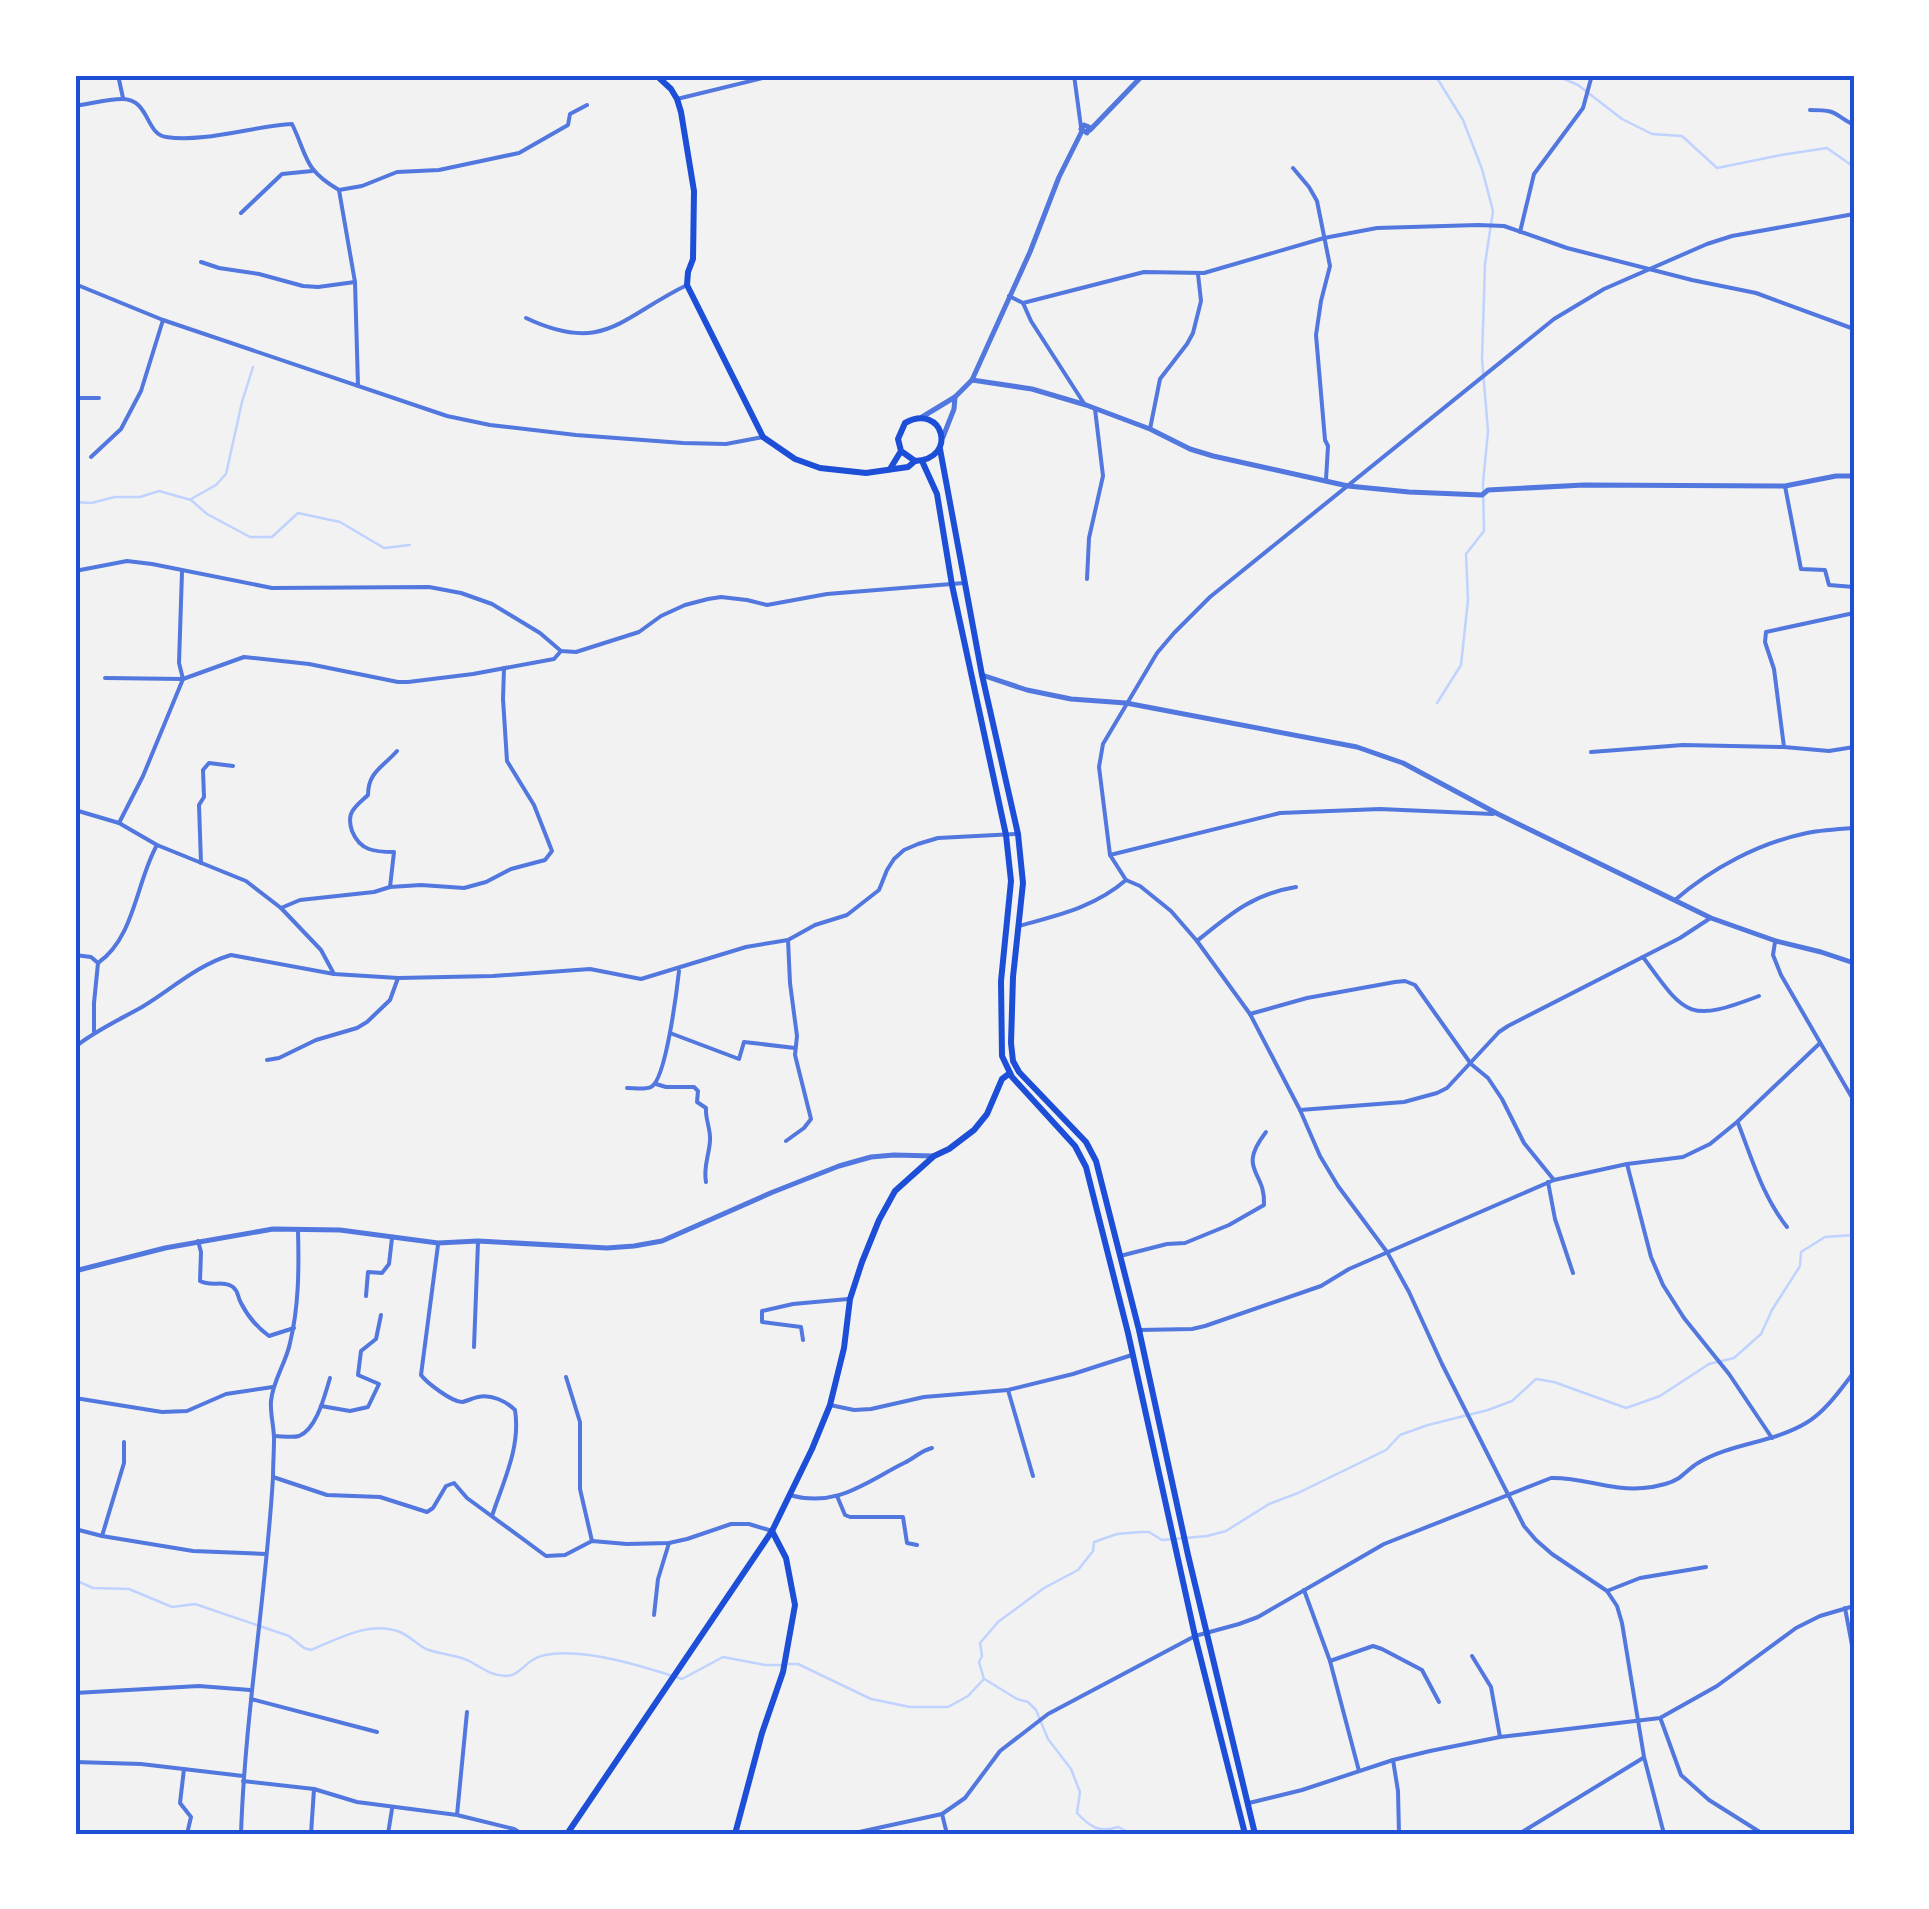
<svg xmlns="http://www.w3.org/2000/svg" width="1929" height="1909" viewBox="0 0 1929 1909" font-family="'Playfair Display',serif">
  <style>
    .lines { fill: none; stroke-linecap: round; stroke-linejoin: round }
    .stream { stroke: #bfd3fe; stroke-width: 2.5 }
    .minor { stroke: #5277de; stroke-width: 4 }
    .tertiary { stroke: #5277de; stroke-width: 5 }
    .secondary { stroke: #1d4ed8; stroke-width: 6 }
    .neatline { fill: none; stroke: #1d4ed8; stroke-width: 4 }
  </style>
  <rect width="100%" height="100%" fill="#f2f2f2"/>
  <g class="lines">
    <g class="stream">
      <polyline points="1435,75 1463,120 1482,169 1493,211 1485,264 1482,359 1488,431 1483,483 1484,531 1466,554 1468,600 1461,665 1437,703"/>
      <polyline points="1555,75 1578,85 1622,119 1652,134 1682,136 1717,168 1781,155 1827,148 1854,167"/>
      <polyline points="191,499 216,485 226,474 242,402 253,367"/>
      <polyline points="75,502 91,503 115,497 140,497 159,491 191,500 207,514 250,537 272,537 298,513 340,522 384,548 410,545"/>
      <path d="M75,1580l18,8 36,1 43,18 23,-3 94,32 15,12 7,2c27,-11 59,-30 89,-18 9,4 17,12 26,17 14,6 32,5 45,13 11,6 21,14 35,14 15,0 19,-17 39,-21 38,-8 100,12 137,24l41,-22 42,8h16"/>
      <polyline points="789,1664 798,1664 871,1699 910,1707 948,1707 968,1696 984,1679 979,1662 982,1656 980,1643 998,1622 1044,1588 1078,1570 1093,1551 1094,1542 1117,1534 1140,1532 1149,1532 1162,1540 1207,1536 1226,1531 1269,1504 1298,1493 1386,1450 1400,1435 1428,1425 1488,1410 1512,1401 1536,1379 1554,1382 1626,1408 1660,1396 1709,1364 1734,1358 1761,1334 1772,1310 1800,1266 1801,1252 1825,1237 1854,1235"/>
      <path d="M986,1680l31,19 11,3 8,8 12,29 23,30 9,23 -3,21c13,14 22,20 41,14l14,7"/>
    </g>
    <g class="minor">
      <polyline points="118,75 123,98"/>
      <polyline points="1074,75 1081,127"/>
      <polyline points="677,99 775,75"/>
      <path d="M75,106c15,-2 32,-7 47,-7 28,0 23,35 44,38 38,6 88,-11 126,-13 16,33 11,45 47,66l23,-4 35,-14 42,-2 80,-17 49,-28 2,-11 17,-9"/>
      <path d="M1810,110c30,0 22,4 44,15"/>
      <polyline points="1293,168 1309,187 1317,201 1330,266 1321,301 1316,335 1325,440 1328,446 1326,480"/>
      <polyline points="339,190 355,282 358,386"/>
      <polyline points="241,213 282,174 312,171"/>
      <polyline points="1520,232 1534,174 1583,108 1592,75"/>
      <polyline points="201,262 219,268 259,274 303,286 318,287 355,282"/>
      <polyline points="75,284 163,320 447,416 490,425 576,435 683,443 726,444 763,437"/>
      <polyline points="1009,296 1023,303 1031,321 1085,405"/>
      <polyline points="1023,303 1144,272 1204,273 1324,238 1377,228 1478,225 1504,226 1567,248 1692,280 1756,293 1854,329"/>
      <path d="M526,318c78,37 95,-1 161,-33"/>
      <polyline points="75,398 99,398"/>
      <polyline points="1150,429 1160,379 1187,344 1193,333 1201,301 1198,274"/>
      <polyline points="91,457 121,429 141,391 163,320"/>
      <polyline points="1785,486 1801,569 1825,570 1829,585 1854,587"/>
      <polyline points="75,571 127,561 152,564 272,588 429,587 461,593 492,604 540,633 561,651 576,652 639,632 661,616 685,605 708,599 721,597 747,600 767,605 827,594 964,583"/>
      <polyline points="1087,579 1089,538 1103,476 1095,409"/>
      <polyline points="105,678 183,679 244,657 309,664 398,682 408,682 473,674 554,659 561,651"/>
      <polyline points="1784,747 1774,669 1765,642 1766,632 1854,613"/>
      <polyline points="1591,752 1683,745 1784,747 1829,751 1854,747"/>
      <polyline points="75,810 119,823 157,845 246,881 281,908 321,950 334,974"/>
      <polyline points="119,823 143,776 183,679 179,663 182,572"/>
      <polyline points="1110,855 1280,813 1380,809 1493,814"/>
      <polyline points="201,863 199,805 204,797 203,770 209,763 233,766"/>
      <path d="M390,887l4,-35c-19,0 -34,-1 -42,-21 -2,-6 -3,-11 -1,-17 3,-8 12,-14 17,-19 0,-23 15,-28 29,-44"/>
      <path d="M1675,900c37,-32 84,-57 132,-67 15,-3 31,-4 47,-5"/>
      <polyline points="281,908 300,900 374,892 390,887 421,885 464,888 486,882 511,869 545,860 552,851 534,805 507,761 503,699 504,668"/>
      <path d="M1019,926c39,-11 76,-19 107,-46"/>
      <path d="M1197,941c33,-27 56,-47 99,-54"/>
      <polyline points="1775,942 1773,955 1781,975 1854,1101"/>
      <polyline points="75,955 91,957 98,963 94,1003 94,1032"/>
      <path d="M1643,957c43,59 45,66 116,39"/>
      <path d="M98,963c37,-26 38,-81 59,-118"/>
      <polyline points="1250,1014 1307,998 1395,982 1405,981 1415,985 1471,1064 1488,1078 1502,1099 1524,1143 1554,1180"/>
      <polyline points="670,1033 739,1059 744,1042 795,1048"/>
      <path d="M75,1047c21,-17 44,-27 67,-40 30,-18 55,-42 89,-52l103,19 64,4 95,-2 97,-7 51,10 105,-32 42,-7 27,-15 32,-10 32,-25 8,-20 7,-11 10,-9 14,-6 20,-6 77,-4"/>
      <polyline points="267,1060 279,1058 316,1040 357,1028 367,1022 390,1000 398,978"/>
      <path d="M656,1084l10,3h28l4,4 -1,11 9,6c-1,11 5,21 4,33 -1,15 -7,26 -4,41"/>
      <path d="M627,1088c7,0 18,2 24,-1 15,-7 26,-98 28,-116"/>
      <polyline points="1300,1110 1404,1102 1437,1093 1447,1088 1499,1032 1508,1026 1680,938 1709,919"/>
      <path d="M1738,1123c14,36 25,74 49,104"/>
      <polyline points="786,1141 804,1128 811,1119 795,1055 797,1036 790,983 788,940"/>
      <polyline points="1627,1164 1651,1257 1663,1285 1684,1318 1729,1374 1772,1438"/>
      <polyline points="1548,1182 1555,1219 1573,1273"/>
      <path d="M198,1241l3,11 -1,29c11,6 24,-1 33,6 6,5 4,9 8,16 6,12 17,25 28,33l25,-8"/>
      <path d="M438,1245l-17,130c6,8 31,27 41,27 2,0 14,-5 16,-5 13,-3 28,4 37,13 6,37 -12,72 -23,106"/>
      <path d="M1120,1256l47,-12 18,-1 44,-18 35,-20c2,-35 -28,-34 2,-73"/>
      <polyline points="366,1296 368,1272 382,1273 389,1264 392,1238"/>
      <polyline points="1139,1330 1192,1329 1205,1326 1321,1286 1349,1269 1554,1180 1627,1164 1683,1157 1710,1144 1737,1122 1819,1044"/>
      <polyline points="803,1340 801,1327 762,1322 762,1311 793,1304 848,1299"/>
      <polyline points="474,1347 478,1242"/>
      <polyline points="566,1377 580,1422 580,1489 592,1541"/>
      <polyline points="1008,1390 1033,1476"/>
      <polyline points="75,1398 162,1412 187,1411 226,1394 273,1387"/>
      <polyline points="830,1405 854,1410 871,1409 924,1397 1008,1390 1073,1374 1132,1355"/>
      <polyline points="321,1406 350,1411 368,1407 379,1384 358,1375 361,1351 376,1339 381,1315"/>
      <path d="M274,1436c7,0 19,2 25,0 18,-7 26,-42 31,-58"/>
      <polyline points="273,1477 327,1495 380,1497 427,1512 433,1508 446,1486 454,1483 467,1498 546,1556 565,1555 592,1541 627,1544 669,1543 687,1539 731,1524 749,1524 772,1531"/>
      <path d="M789,1495c48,13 75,-12 115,-32 11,-5 16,-12 28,-15"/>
      <polyline points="837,1496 845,1515 850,1517 903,1517 907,1543 917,1545"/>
      <polyline points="75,1529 102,1536 193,1551 266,1554"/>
      <polyline points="102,1536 124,1463 124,1442"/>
      <polyline points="1304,1590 1330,1661 1359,1771"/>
      <polyline points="1607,1591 1640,1578 1706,1567"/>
      <polyline points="1845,1608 1854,1656"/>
      <polyline points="654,1615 658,1579 669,1543"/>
      <polyline points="1472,1656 1491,1687 1500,1737"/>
      <polyline points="1330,1661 1373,1646 1382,1649 1422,1670 1439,1702"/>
      <polyline points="75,1693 199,1686 250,1690"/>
      <polyline points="251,1699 377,1732"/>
      <polyline points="1661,1720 1681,1775 1709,1800 1763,1834"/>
      <polyline points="1393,1760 1398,1791 1399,1834"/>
      <polyline points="75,1762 141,1764 243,1776"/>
      <polyline points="184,1769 180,1803 191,1817 187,1834"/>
      <polyline points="243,1781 314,1789 357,1802 457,1815 514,1829 522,1834"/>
      <polyline points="1249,1803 1302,1790 1393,1760 1430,1751 1500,1737 1660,1718 1717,1686 1796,1628 1820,1616 1854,1606"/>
      <polyline points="942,1814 947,1834"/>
      <polyline points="457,1815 467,1712"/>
      <path d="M241,1834c4,-120 25,-238 32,-357 0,-13 1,-25 1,-38 0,-13 -4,-25 -3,-38 2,-21 15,-38 19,-58 9,-37 9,-75 8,-113"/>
      <polyline points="311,1834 314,1789"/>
      <polyline points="388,1834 392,1809"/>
      <path d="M850,1834l92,-20 23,-16 35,-47 48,-37 147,-78 44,-12 19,-7 126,-73 167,-66c31,-1 61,13 92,10 11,-1 27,-4 36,-10 7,-5 12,-11 19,-15 33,-20 75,-20 108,-40 19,-11 35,-34 48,-51"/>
      <polyline points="1519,1834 1643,1758"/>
      <polyline points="1664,1834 1644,1757 1622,1623 1617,1606 1607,1591 1552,1554 1536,1540 1524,1526 1442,1364 1409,1292 1387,1252 1338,1186 1320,1156 1300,1110 1250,1014 1197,941 1171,911 1140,886 1126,880 1110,855 1099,767 1103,744 1157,653 1174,633 1210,597 1554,319 1604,289 1707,244 1732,236 1854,214"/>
    </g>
    <g class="tertiary">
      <polygon points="1084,125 1089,127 1087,133 1081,129"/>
      <polyline points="1090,130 1143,75"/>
      <polyline points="972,380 1032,389 1086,405 1150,429 1190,449 1213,456 1348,486 1409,492 1482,495 1488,490 1584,485 1785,486 1836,476 1854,476"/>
      <polyline points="922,417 955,397 972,380 1030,252 1059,177 1082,131"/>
      <polyline points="943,437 954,409 955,397"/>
      <polyline points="982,675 1027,690 1071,699 1126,703 1357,747 1403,763 1498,814 1711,918 1776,941 1821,952 1854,963"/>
      <polyline points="75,1271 165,1248 273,1229 340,1230 438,1243 478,1241 607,1248 634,1246 662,1241 773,1192 839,1166 871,1157 894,1155 934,1156"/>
    </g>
    <g class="secondary">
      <polyline points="656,75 671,89 677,99 681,112 694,191 693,259 688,272 687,285 763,437 795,459 820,468 866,473 908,467 915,461"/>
      <polyline points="940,449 982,675 1018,834 1023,883 1013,977 1011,1043 1013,1061 1019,1072 1086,1142 1096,1161 1139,1330 1188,1555 1255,1834"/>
      <polyline points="922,461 937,494 952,585 1006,835 1011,881 1001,981 1002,1056 1012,1077 1075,1146 1086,1167 1128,1333 1195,1636 1245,1834"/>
      <path d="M890,469l11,-18 -3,-12 7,-16c38,-21 54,36 10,38l-14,-10"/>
      <polyline points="567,1834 772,1531 812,1449 830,1405 844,1348 850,1299 862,1262 879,1220 895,1191 934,1156 949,1149 974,1130 987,1114 1002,1079 1010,1073"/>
      <polyline points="735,1834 762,1733 783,1672 795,1605 786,1558 772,1531"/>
    </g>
  </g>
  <rect width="1929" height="1909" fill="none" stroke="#ffffff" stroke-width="155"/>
  <rect x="78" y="78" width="1774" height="1754" class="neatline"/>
</svg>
